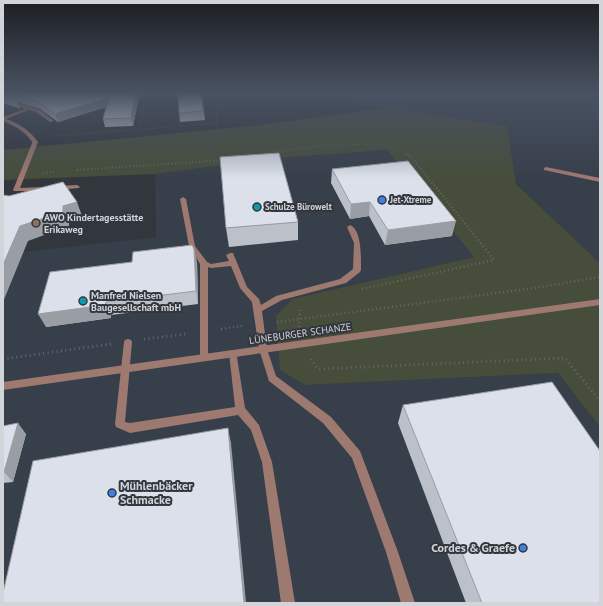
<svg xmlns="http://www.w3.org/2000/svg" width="603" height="606" viewBox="0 0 603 606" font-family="'PT Sans',sans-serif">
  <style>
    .built { fill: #373f4b }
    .green { fill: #464d3b }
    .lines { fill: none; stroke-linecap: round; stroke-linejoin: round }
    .path-far3 { stroke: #63676d; stroke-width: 1.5; stroke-dasharray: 0.5 2; stroke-linecap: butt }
    .path-far2 { stroke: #63676d; stroke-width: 2; stroke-dasharray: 1 2.5; stroke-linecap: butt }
    .path-far1 { stroke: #63676d; stroke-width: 2.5; stroke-dasharray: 1 3; stroke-linecap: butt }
    .path { stroke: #63676d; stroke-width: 3; stroke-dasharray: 1 3.5; stroke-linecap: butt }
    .service { fill: #9d7970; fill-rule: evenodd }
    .minor { fill: #9d7970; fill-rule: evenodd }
    .tertiary { fill: #9d7970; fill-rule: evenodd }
    .wall { fill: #bcc1c9 }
    .shaded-wall { fill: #999da4 }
    .building { fill: #dbe0ea; stroke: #999da4 }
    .shop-dot { fill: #3f7fe0; stroke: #32363d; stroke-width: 1.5 }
    .culture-dot { fill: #0f9aa8; stroke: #32363d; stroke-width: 1.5 }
    .education-dot { fill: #8d6e63; stroke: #32363d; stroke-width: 1.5 }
    .labels { text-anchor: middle; stroke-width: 4; stroke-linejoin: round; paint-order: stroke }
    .far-poi-label { font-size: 9px; font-weight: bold; fill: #d1d4d8; stroke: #32363d; text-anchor: start }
    .poi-label { font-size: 10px; font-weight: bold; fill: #d1d4d8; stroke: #32363d; text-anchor: start }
    .street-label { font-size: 10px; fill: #d1d4d8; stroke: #32363d }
    .near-poi-label { font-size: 12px; font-weight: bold; fill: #d1d4d8; stroke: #32363d; text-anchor: start }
  </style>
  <rect width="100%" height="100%" fill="#32363d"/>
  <g class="built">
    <polygon points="283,93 600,93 600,263 516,184 507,126"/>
    <polygon points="387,150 474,257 292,299 305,385 558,373 600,427 600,603 3,603 3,254 156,237 155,174 277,158"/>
  </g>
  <polygon class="green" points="387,108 507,126 516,184 600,263 600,427 558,373 305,385 280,370 276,316 292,299 474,257 387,150 277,158 155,174 3,180 3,150 260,125"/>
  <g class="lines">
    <g class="path-far3">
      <polyline points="140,128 145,102"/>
      <polyline points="55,136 217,123 216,95"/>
      <path d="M260,154c33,-5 121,-20 148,1"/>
    </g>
    <g class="path-far2">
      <polyline points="406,154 412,158 472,232"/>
      <polyline points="77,170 224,160"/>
      <polyline points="43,173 54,172"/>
    </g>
    <g class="path-far1">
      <polyline points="362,289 494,260 471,231"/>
      <polyline points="277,322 535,288 600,277"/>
      <polyline points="299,327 300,308"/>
      <polyline points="221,329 242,326"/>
    </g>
    <g class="path">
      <polyline points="221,329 223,329"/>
      <polyline points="144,339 187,334"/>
      <polyline points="3,359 111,344"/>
      <polyline points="311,359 318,369 565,358 600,401"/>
    </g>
    <g class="service">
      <polygon points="12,101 40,110 54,121 50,122 36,112 29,110 3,120 3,117 25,109 12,103"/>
      <polygon points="33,141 38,142 20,188 44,187 47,189 44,191 14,191 13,190"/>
      <polygon points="546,167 600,178 600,182 544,170 544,168"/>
      <polygon points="77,185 80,187 79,188 57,190 54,188 57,186"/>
      <path d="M183,197l3,2 9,47 12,16 4,2 18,-3 -3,-6 4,-2h3l14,34 12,12 2,6 15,-9 64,-17 13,-10 1,-26 -7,-16 3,-2c12,5 11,33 11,45l-1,2 -14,11 -64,17 -20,11 5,38 9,27 55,41 29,34 38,101 17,51h-14l-15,-51 -34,-94 -29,-35 -54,-42 -10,-32 -7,-47 -12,-14 -9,-22 -20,2 -3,-1v90l-1,2 -3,1 -3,-1 -1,-2v-93l-11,-18 -9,-47z"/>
      <polygon points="128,339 131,340 132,342 125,422 130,423 235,407 229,353 230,351 233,350 236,351 245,408 259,425 272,462 295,603 281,603 262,462 251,430 238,415 130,433 116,427 115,424 124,342 125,340"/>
    </g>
    <path class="minor" d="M3,118c14,4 27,12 35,24l-1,1h-4c-7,-11 -18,-17 -30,-22z"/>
    <polygon class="tertiary" points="600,299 600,305 3,390 3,382"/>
  </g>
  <g class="wall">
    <polygon points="3,93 152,93 139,97 133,126 105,127 103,119 106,107 58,122 40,109 17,102 21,109 3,103"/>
    <polygon points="202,93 205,120 180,122 179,113"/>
    <polygon points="332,169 452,236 385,245 369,216 350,219 331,183"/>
    <polygon points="298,222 298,240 229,247 226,228"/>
    <polygon points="132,262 197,262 198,304 111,315 111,318 46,327"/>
    <polygon points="403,405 600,603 466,603 398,423"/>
    <polygon points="3,426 26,434 13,482 3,483"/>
  </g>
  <g class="shaded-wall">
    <polygon points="136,93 152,93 139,97 133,126 131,118"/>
    <polygon points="109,98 112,105 58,122 55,114"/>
    <polygon points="77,202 82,216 69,220 69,226 28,241 3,302 3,265 20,226 63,206"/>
    <polygon points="370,202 369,216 350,219 351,204"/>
    <polygon points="456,221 452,236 385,245 388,230"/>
    <polygon points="194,249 197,262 198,304 196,291"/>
    <polygon points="106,302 111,315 111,318 46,327 38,314"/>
    <polygon points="18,423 26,434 13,482 4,472"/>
    <polygon points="228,428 231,443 246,603 244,603"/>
  </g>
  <g class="building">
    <polygon points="3,93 8,93 8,97 17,101 3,96"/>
    <polygon points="10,93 136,93 131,118 103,119 109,98 55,114 37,101"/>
    <polygon points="178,93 201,93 203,111 179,113"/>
    <polygon points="279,153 298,222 226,228 220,157"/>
    <polygon points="408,161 456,221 388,230 370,202 351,204 332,169"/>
    <polygon points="63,182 77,202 63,206 63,212 20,226 3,265 3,195 9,196"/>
    <polygon points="192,245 194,249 196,291 106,302 105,305 38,314 50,272 132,262 133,252"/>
    <polygon points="552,382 600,451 600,603 482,603 403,405"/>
    <polygon points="18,423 4,472 3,472 3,426"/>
    <polygon points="228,428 244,603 3,603 3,593 33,461"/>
  </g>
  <linearGradient id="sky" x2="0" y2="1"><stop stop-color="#1c1e22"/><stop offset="0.52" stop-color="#495262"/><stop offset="1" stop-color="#495262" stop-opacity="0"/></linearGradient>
  <rect width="603" height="178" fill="url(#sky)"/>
  <g class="shop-dot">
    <circle cx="382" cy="200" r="4"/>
    <circle cx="112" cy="493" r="4"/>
    <circle cx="523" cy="548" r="4"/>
  </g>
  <g class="culture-dot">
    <circle cx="257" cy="207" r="4"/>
    <circle cx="83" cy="301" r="4"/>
  </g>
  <circle class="education-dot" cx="36" cy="223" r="4"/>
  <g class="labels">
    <g class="far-poi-label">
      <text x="390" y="203">Jet-Xtreme</text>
      <text x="265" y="210">Schulze Bürowelt</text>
    </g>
    <g class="poi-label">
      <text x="44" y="221">AWO Kindertagesstätte<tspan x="44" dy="12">Erikaweg</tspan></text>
      <text x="91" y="299">Manfred Nielsen<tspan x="91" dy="12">Baugesellschaft mbH</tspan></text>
    </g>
    <g class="street-label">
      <text transform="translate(300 333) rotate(-8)" y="4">LÜNEBURGER SCHANZE</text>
    </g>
    <g class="near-poi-label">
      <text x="120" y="490">Mühlenbäcker<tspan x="120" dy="14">Schmacke</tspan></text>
      <text x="515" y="552" text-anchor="end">Cordes &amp; Graefe</text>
    </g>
  </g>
  <rect width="603" height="606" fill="none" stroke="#d1d4d8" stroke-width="8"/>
</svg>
